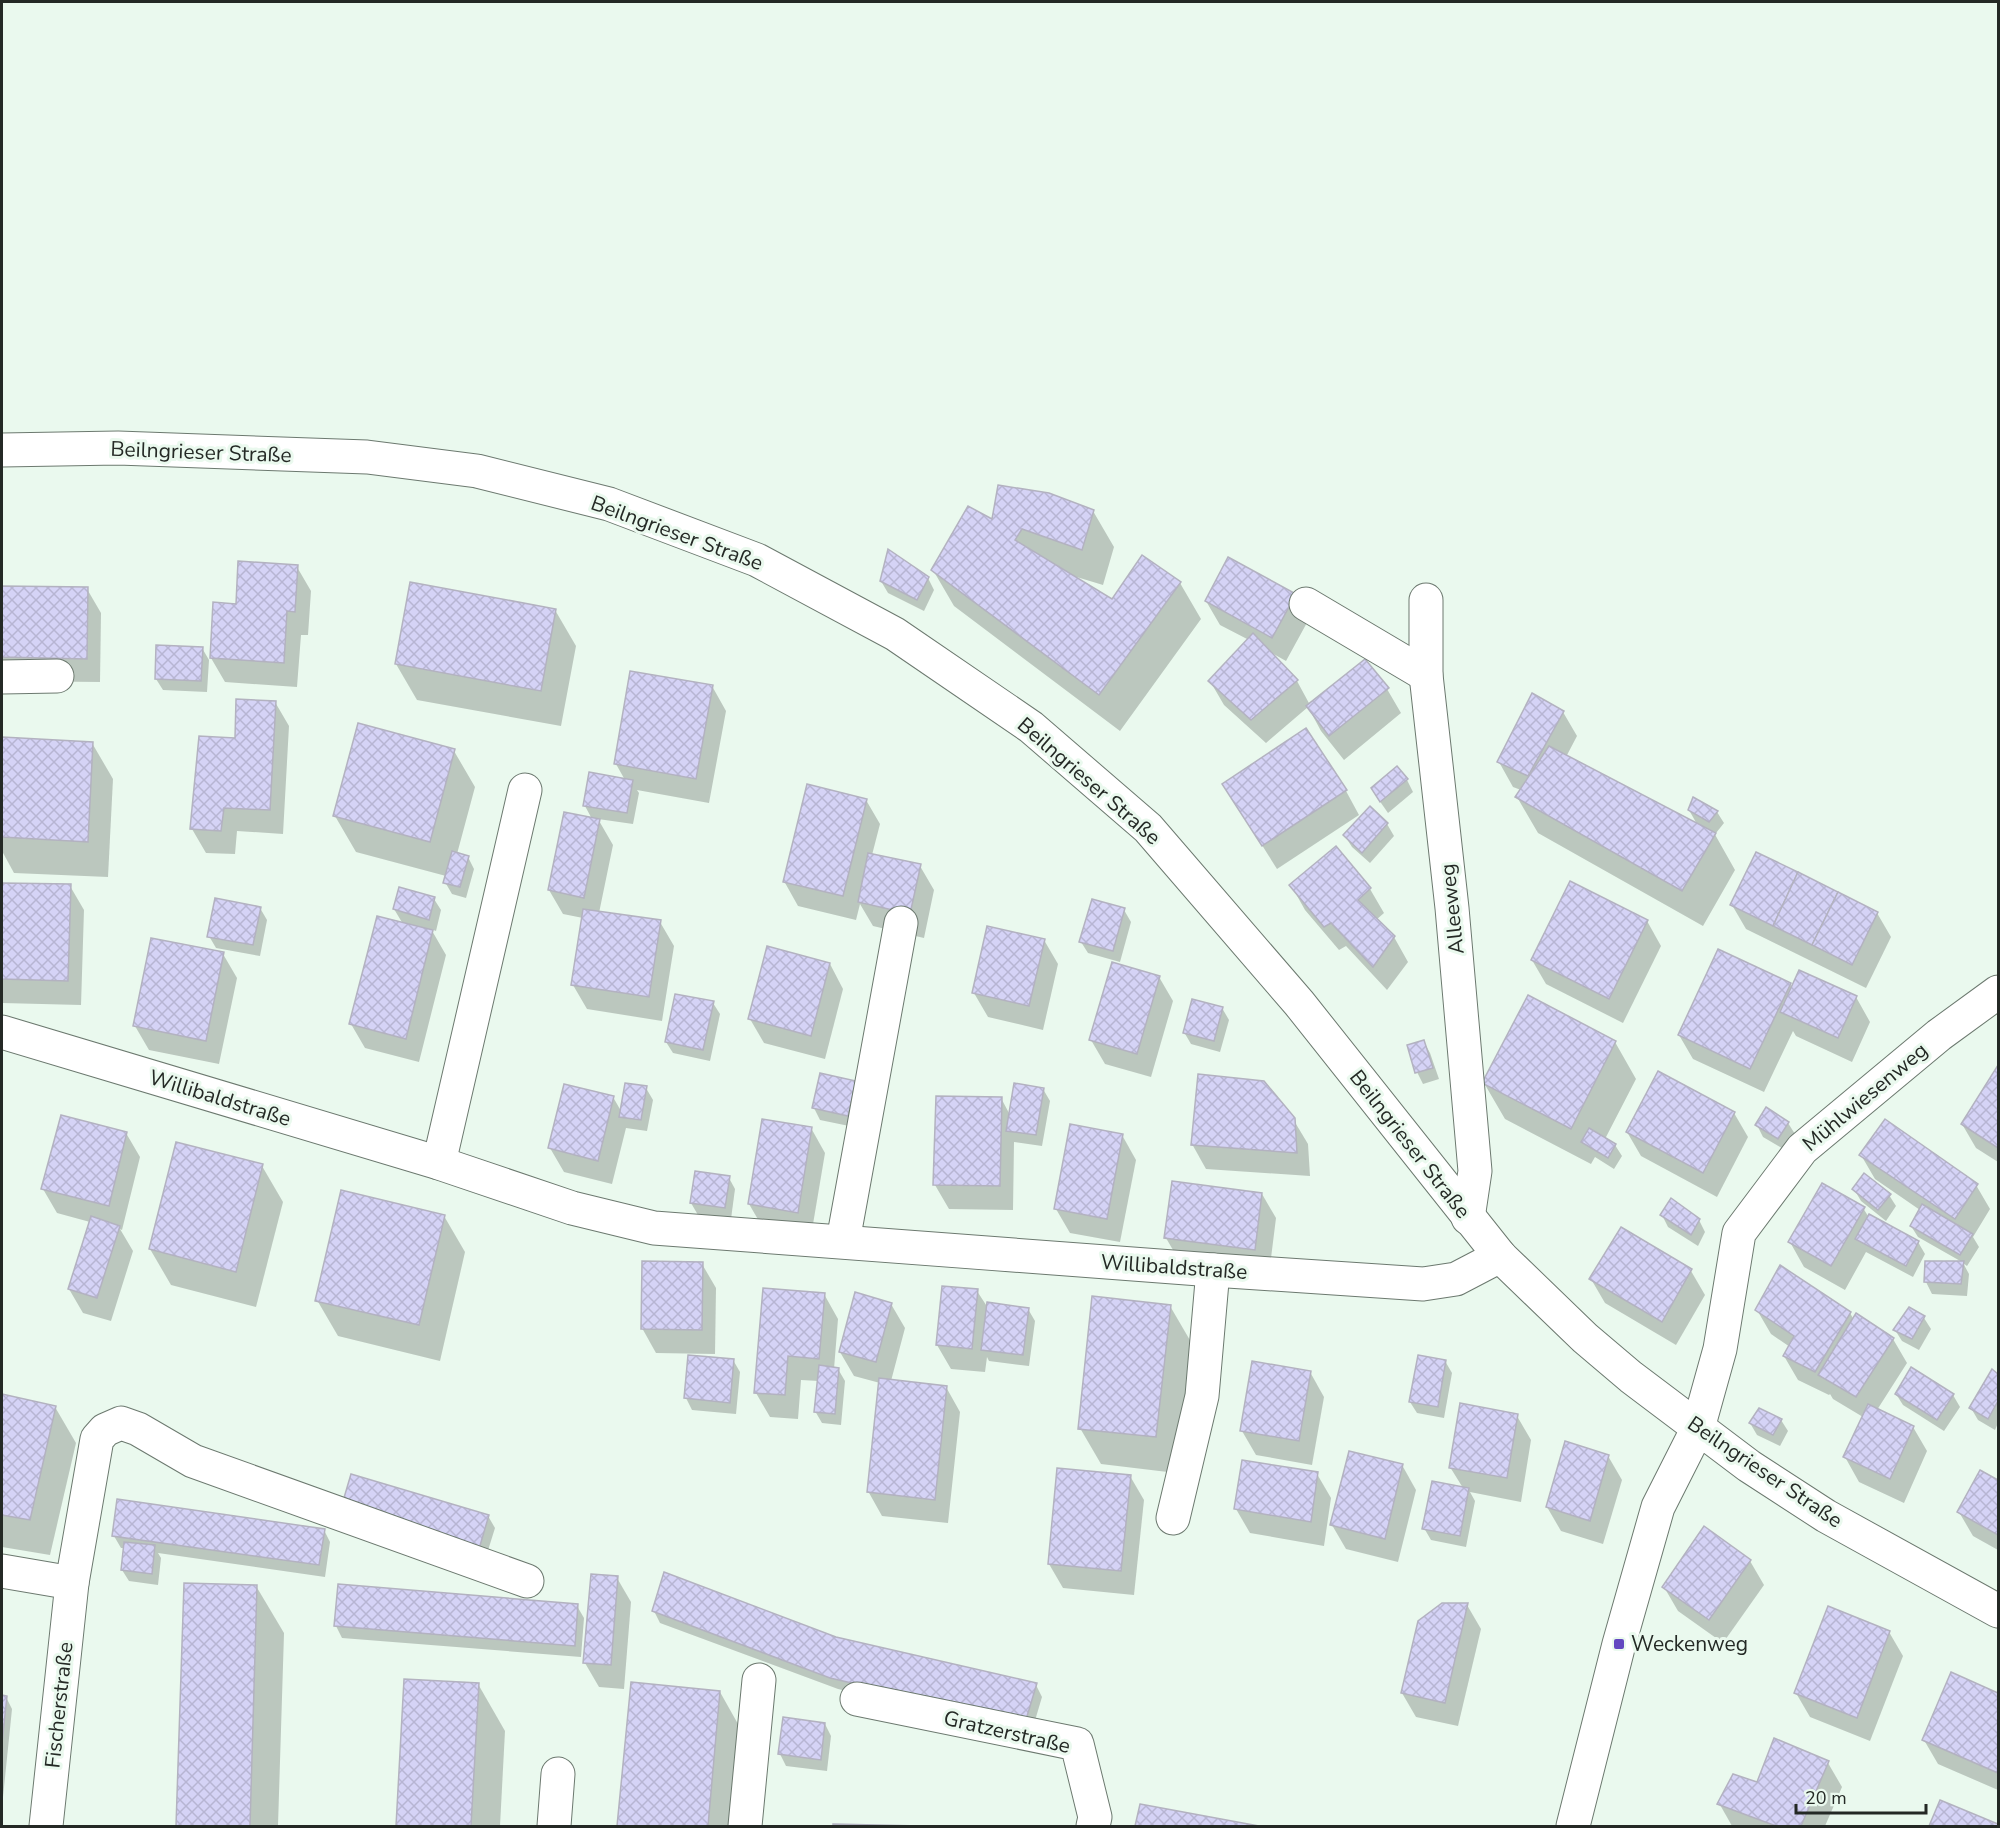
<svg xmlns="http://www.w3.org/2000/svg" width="2000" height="1828" viewBox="0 0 2000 1828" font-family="'Nunito Sans',sans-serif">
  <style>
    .shadow { fill: #0003 }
    .building { fill: url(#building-cross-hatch); stroke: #b3b2c0; stroke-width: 1.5 }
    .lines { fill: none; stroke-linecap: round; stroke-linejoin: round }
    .minor-casing { stroke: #6c796f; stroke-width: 35 }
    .major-casing { stroke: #6c796f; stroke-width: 35 }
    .minor { stroke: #fff; stroke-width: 33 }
    .major { stroke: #fff; stroke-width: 33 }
    .poi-dot { fill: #6448c1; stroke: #eaf9ee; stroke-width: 2 }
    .labels { text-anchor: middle; stroke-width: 6; stroke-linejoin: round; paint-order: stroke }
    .street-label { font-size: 21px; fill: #242925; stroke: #eaf9ee }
    .poi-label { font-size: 21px; fill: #242925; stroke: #eaf9ee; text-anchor: start }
  </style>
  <defs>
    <pattern id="building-cross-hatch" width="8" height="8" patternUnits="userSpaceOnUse" patternTransform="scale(1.5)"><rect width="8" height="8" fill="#d5d3f6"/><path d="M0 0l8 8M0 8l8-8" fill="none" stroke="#b7b5d3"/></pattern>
  </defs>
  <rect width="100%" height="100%" fill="#eaf9ee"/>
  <g class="shadow">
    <polygon points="1093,511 1114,547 1103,585 1070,575 1113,601 1180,583 1201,619 1120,731 954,606 933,570 993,521"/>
    <polygon points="297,567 311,591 308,635 301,635 297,687 225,682 211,658 214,604 237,605"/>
    <polygon points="928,578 934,590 924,611 888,593 881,581"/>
    <polygon points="2,588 87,589 101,613 100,682 2,681"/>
    <polygon points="1295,595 1309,619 1286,661 1270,652 1297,681 1310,705 1387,689 1401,713 1344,760 1321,731 1308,707 1266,743 1224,705 1210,681 1249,640 1220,625 1206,601"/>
    <polygon points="555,610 576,646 561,726 417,700 396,664"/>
    <polygon points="202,648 209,660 207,692 163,690 156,679"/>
    <polygon points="712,686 726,711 709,803 637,790 639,793 633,824 598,819 613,845 599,913 660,922 674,946 662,1021 587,1009 573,985 583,918 563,914 549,890 592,819 585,806 625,780 616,764"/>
    <polygon points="275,702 289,726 283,834 237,831 235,854 206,853 192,829 237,739"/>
    <polygon points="1563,712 1577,736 1566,757 1698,826 1689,810 1717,812 1724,823 1716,833 1713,831 1735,870 1703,926 1538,833 1517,797 1521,790 1513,787 1499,762"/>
    <polygon points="2,739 92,743 113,779 108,877 14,873 2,851"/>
    <polygon points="454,751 475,787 457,854 468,857 474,869 466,898 452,894 445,882 446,876 356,852 335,816"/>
    <polygon points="1407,780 1413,792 1388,813 1379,800"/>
    <polygon points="1224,785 1346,791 1359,815 1277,869"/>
    <polygon points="866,800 880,824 872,855 920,866 934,890 924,938 873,926 860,904 856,920 798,906 784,881"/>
    <polygon points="1370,808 1387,824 1394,836 1370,863 1352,847 1345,836"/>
    <polygon points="2,884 70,886 84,910 81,1005 2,1003"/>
    <polygon points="1291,885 1370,889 1384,913 1376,920 1394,937 1408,962 1387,990 1346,946 1339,950 1305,910"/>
    <polygon points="434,899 441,910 436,931 431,929 446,955 419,1062 365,1048 351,1024 403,924 394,909"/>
    <polygon points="1732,905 1877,913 1891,937 1866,988 1746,929"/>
    <polygon points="260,908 267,920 260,956 216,948 209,936"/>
    <polygon points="1124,910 1131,922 1120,962 1088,953 1081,942"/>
    <polygon points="1647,921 1661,946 1623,1023 1546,984 1532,960"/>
    <polygon points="1044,940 1058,964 1043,1030 988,1017 974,993"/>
    <polygon points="223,954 237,978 219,1064 149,1050 135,1026"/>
    <polygon points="830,964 843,989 825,1059 764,1043 750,1019"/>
    <polygon points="1159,977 1173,1001 1151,1077 1105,1064 1091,1040"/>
    <polygon points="1790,984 1792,988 1856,997 1870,1022 1852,1062 1796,1036 1793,1031 1764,1092 1693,1059 1679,1035"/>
    <polygon points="713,1003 720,1014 710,1061 673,1053 666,1042"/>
    <polygon points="1222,1008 1229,1020 1220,1052 1191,1044 1184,1032"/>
    <polygon points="1424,1042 1430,1053 1439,1079 1423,1084 1417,1072"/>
    <polygon points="1615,1042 1636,1079 1605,1139 1615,1145 1622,1156 1614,1169 1595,1157 1591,1164 1505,1119 1484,1083"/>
    <polygon points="1998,1067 1998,1162 1976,1148 1962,1124"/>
    <polygon points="855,1082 854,1127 820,1120 814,1108"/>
    <polygon points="646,1088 653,1100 647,1131 626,1128 612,1184 564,1172 550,1148 613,1097 621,1111"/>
    <polygon points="1043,1089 1050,1101 1042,1146 1014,1142 1013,1210 949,1209 935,1185 1001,1098 1010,1115"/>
    <polygon points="1734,1113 1748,1137 1717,1197 1641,1156 1627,1132"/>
    <polygon points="1293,1119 1308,1144 1310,1176 1206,1169 1192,1144"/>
    <polygon points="1788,1123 1795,1134 1785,1150 1763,1137 1757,1125"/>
    <polygon points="811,1128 825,1153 811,1236 763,1228 749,1204"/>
    <polygon points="126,1133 140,1157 122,1230 120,1229 133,1251 111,1321 83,1313 69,1289 90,1222 57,1213 43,1189"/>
    <polygon points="1122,1135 1136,1160 1120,1242 1070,1233 1056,1209"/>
    <polygon points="1861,1155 1976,1185 1990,1209 1973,1237 1979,1247 1967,1266 1963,1263 1969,1274 1967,1296 1932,1294 1926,1282 1962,1262 1918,1237 1911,1226 1920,1210 1875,1179"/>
    <polygon points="262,1166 283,1202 256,1307 171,1285 150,1249"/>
    <polygon points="729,1178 735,1189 731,1219 698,1215 691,1203"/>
    <polygon points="1854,1189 1889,1195 1896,1206 1886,1221 1861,1201"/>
    <polygon points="1262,1194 1276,1218 1269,1274 1180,1262 1166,1238"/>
    <polygon points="1863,1208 1868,1216 1918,1242 1925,1254 1913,1277 1866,1252 1845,1290 1804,1267 1790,1242"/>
    <polygon points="1662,1215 1699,1220 1705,1232 1698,1246 1668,1227"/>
    <polygon points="444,1216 465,1252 440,1361 338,1336 317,1300"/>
    <polygon points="702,1264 716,1288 715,1354 656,1353 642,1328"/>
    <polygon points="1691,1271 1705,1295 1676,1345 1605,1303 1591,1279"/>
    <polygon points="977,1291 988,1308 1028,1309 1035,1321 1029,1366 989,1361 987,1357 985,1372 951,1369 937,1345"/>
    <polygon points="824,1294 838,1319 834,1369 838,1369 845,1381 841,1425 822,1423 815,1411 819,1381 801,1380 798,1419 770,1417 756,1393"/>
    <polygon points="891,1304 905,1328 891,1381 946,1387 960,1412 948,1523 882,1516 868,1491 880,1383 854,1376 840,1352"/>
    <polygon points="1170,1306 1191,1342 1176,1473 1101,1464 1080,1428"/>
    <polygon points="1909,1309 1924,1318 1931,1329 1919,1350 1902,1341 1895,1330"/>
    <polygon points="1757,1310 1850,1313 1854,1320 1893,1339 1907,1363 1877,1410 1913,1427 1927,1451 1904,1503 1859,1482 1845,1457 1863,1417 1833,1399 1830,1394 1829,1395 1798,1380 1784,1356 1790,1347 1771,1334"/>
    <polygon points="733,1360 740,1372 736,1414 692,1410 686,1398"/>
    <polygon points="1445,1361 1452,1373 1444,1418 1417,1413 1410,1402"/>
    <polygon points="1992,1371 1998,1375 1998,1423 1995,1430 1978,1420 1971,1408"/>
    <polygon points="1310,1372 1324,1397 1312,1465 1256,1455 1242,1431"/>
    <polygon points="1896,1394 1953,1395 1960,1407 1944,1431 1903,1405"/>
    <polygon points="2,1395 55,1407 76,1443 50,1555 2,1547"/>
    <polygon points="1517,1416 1531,1440 1521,1502 1470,1492 1475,1501 1466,1547 1431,1540 1424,1528 1463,1488 1450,1467"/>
    <polygon points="1781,1420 1788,1431 1780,1446 1757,1435 1750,1423"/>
    <polygon points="1608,1456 1622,1480 1603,1544 1561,1531 1547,1507"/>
    <polygon points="1402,1465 1416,1490 1398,1562 1346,1549 1332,1525"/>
    <polygon points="1981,1472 1998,1482 1998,1550 1973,1536 1959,1512"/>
    <polygon points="1317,1474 1331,1498 1324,1546 1250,1533 1236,1509"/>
    <polygon points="1130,1476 1144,1500 1134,1595 1063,1588 1049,1564"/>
    <polygon points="342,1508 488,1516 495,1528 485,1560"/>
    <polygon points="324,1530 330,1542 325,1577 158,1553 161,1558 158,1585 129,1581 122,1570 125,1548 121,1548 114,1536"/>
    <polygon points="1750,1561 1764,1585 1723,1643 1678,1611 1664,1587"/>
    <polygon points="617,1578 631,1602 624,1689 599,1687 585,1663"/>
    <polygon points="185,1584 256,1586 284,1633 278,1826 178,1826"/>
    <polygon points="1467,1605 1481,1629 1458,1726 1416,1717 1402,1693"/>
    <polygon points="577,1606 584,1618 581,1657 342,1638 336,1626"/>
    <polygon points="654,1611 836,1638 1036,1685 1042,1697 1031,1734 838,1689 660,1623"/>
    <polygon points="1889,1632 1903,1656 1870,1741 1810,1717 1796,1693"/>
    <polygon points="1952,1674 1998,1694 1998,1790 1938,1764 1924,1740"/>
    <polygon points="405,1681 478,1684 505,1731 500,1826 397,1826"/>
    <polygon points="632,1684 720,1692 747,1740 738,1826 619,1826"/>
    <polygon points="2,1697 6,1697 12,1709 2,1807"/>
    <polygon points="825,1724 831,1736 827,1771 786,1766 780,1754"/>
    <polygon points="1828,1763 1842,1787 1825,1826 1732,1826 1719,1803 1758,1784"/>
    <polygon points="1941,1802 1998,1826 1930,1826"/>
    <polygon points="1141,1805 1251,1826 1137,1826"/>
  </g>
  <g class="building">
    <polygon points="998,485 1049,493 1094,510 1082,550 1022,529 1015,540 1112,599 1142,555 1181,582 1099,695 931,570 968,506 992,519"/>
    <polygon points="888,549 929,577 917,600 880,581"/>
    <polygon points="1228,557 1296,594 1272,638 1205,601"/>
    <polygon points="238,561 298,565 295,612 287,611 284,663 210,658 213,602 236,604"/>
    <polygon points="410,582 556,609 541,691 395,664"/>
    <polygon points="2,586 88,587 87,659 2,657"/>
    <polygon points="1253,633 1298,680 1251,720 1208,681"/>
    <polygon points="156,645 203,647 201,681 155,679"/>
    <polygon points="1365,659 1389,688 1329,736 1306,706"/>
    <polygon points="630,671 713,685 696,779 614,764"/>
    <polygon points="1532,693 1564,711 1528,776 1497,762"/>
    <polygon points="236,699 276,701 270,810 224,808 221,831 190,829 199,736 235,738"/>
    <polygon points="358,723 455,749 430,842 333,816"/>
    <polygon points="1306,728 1347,790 1262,846 1222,784"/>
    <polygon points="2,737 93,742 88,842 2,837"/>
    <polygon points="1549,746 1716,833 1682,891 1515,797"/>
    <polygon points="1397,766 1408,779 1380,802 1371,788"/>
    <polygon points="589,772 633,780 627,813 583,806"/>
    <polygon points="807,784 867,799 843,896 783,882"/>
    <polygon points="1693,797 1718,811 1709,822 1688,810"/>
    <polygon points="1370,806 1388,823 1362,853 1343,835"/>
    <polygon points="564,812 600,819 584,898 548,890"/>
    <polygon points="1336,846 1371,888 1358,900 1395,936 1373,967 1331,923 1324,927 1289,885"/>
    <polygon points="452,851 469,856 460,887 443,883"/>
    <polygon points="1756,852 1798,872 1773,926 1730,905"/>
    <polygon points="868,853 921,864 910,914 858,902"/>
    <polygon points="1798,872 1838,892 1812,945 1773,926"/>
    <polygon points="1570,881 1648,920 1609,999 1531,960"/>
    <polygon points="2,883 71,884 68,981 2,979"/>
    <polygon points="399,887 435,897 429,920 393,909"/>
    <polygon points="1838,892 1878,912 1852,965 1812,945"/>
    <polygon points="215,898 261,907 253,945 207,937"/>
    <polygon points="1092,899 1125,908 1113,951 1079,942"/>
    <polygon points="583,909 661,920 649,997 571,985"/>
    <polygon points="377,916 433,930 406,1039 349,1024"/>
    <polygon points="987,926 1045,939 1029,1006 972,993"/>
    <polygon points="151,938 224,952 206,1041 133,1026"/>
    <polygon points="767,946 830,963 811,1036 748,1019"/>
    <polygon points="1718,949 1791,983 1750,1069 1678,1035"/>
    <polygon points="1112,962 1160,976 1137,1054 1089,1040"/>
    <polygon points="1799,970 1857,996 1838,1038 1780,1012"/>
    <polygon points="675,994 714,1001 703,1050 665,1042"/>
    <polygon points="1528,995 1616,1041 1571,1129 1482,1083"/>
    <polygon points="1192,999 1223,1007 1214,1041 1183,1033"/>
    <polygon points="1424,1040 1433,1068 1415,1073 1407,1045"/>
    <polygon points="1998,1065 1998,1148 1961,1124"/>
    <polygon points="1658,1071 1735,1112 1703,1173 1626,1132"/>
    <polygon points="820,1073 856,1081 848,1116 812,1108"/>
    <polygon points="1198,1074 1264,1081 1295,1118 1297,1153 1191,1145"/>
    <polygon points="625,1083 647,1086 641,1120 619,1117"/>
    <polygon points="1014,1083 1044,1088 1036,1135 1006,1131"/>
    <polygon points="564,1084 614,1096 598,1161 548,1148"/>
    <polygon points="936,1096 1002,1097 1000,1186 933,1185"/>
    <polygon points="1766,1107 1789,1122 1778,1139 1755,1125"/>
    <polygon points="61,1115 127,1132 109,1206 41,1189"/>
    <polygon points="762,1119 812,1127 798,1213 748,1204"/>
    <polygon points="1885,1119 1978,1184 1955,1219 1859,1155"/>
    <polygon points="1070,1124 1123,1134 1107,1219 1054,1209"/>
    <polygon points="1589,1128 1616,1144 1608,1158 1581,1142"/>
    <polygon points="176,1142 263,1164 236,1272 149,1249"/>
    <polygon points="695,1171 730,1176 725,1208 690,1203"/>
    <polygon points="1864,1173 1891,1194 1878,1210 1852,1189"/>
    <polygon points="1172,1181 1262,1193 1255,1250 1164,1238"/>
    <polygon points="1822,1183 1865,1207 1831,1266 1788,1242"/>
    <polygon points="341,1190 445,1215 419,1325 315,1301"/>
    <polygon points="1671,1198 1700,1219 1691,1235 1660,1215"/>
    <polygon points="1922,1204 1973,1234 1960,1255 1910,1226"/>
    <polygon points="1869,1214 1919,1241 1906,1266 1855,1239"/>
    <polygon points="91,1216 120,1226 97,1298 68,1289"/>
    <polygon points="1621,1227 1692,1269 1662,1322 1589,1279"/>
    <polygon points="642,1261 703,1262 702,1330 641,1329"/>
    <polygon points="1925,1261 1964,1261 1961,1284 1924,1282"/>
    <polygon points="1780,1265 1851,1312 1815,1372 1783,1356 1794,1336 1755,1310"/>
    <polygon points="942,1286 978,1289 972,1349 936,1345"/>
    <polygon points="763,1288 825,1293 819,1359 788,1356 785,1395 754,1393"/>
    <polygon points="855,1292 892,1303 876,1362 839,1352"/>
    <polygon points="1092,1296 1171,1305 1156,1437 1078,1429"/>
    <polygon points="987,1302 1029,1308 1023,1355 981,1350"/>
    <polygon points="1909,1307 1925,1316 1912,1339 1893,1330"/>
    <polygon points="1856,1313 1894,1338 1856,1397 1818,1375"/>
    <polygon points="688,1355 734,1359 730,1403 684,1398"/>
    <polygon points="1418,1355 1446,1360 1438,1407 1409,1402"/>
    <polygon points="1252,1361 1311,1371 1299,1441 1240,1431"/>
    <polygon points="819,1365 839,1368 835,1414 814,1412"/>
    <polygon points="1911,1367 1954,1394 1937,1420 1895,1394"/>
    <polygon points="1992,1369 1998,1374 1998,1401 1988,1419 1969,1408"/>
    <polygon points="879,1378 947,1386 935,1500 867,1492"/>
    <polygon points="2,1394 56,1406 30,1520 2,1515"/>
    <polygon points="1460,1403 1518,1414 1507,1478 1449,1468"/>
    <polygon points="1868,1404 1914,1426 1890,1479 1843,1457"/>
    <polygon points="1759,1408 1782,1419 1773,1435 1749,1423"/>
    <polygon points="1565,1441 1609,1455 1590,1521 1546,1507"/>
    <polygon points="1349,1451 1403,1464 1385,1539 1330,1525"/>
    <polygon points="1242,1460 1318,1472 1311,1522 1234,1509"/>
    <polygon points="1057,1468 1131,1475 1121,1571 1048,1564"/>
    <polygon points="1980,1470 1998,1480 1998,1535 1957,1512"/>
    <polygon points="351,1474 489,1515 479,1549 341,1508"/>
    <polygon points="1432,1481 1469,1488 1460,1536 1422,1529"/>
    <polygon points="117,1499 325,1529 319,1565 112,1536"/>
    <polygon points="1704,1526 1751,1560 1709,1620 1662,1587"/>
    <polygon points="124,1542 155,1545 152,1574 121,1570"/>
    <polygon points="664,1572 836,1637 1037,1683 1025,1723 830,1678 652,1611"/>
    <polygon points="591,1574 618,1576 611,1665 583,1663"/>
    <polygon points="184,1583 257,1585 250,1826 176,1826"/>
    <polygon points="338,1584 578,1604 575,1646 334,1626"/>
    <polygon points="1442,1603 1468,1603 1445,1703 1401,1693 1418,1621"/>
    <polygon points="1828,1606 1890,1631 1857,1718 1794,1693"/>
    <polygon points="1951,1672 1998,1693 1998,1773 1922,1740"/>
    <polygon points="404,1679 479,1683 471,1826 396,1826"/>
    <polygon points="631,1682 720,1691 708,1826 617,1826"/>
    <polygon points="2,1695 7,1696 2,1743"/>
    <polygon points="783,1717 825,1723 821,1760 778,1754"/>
    <polygon points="1774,1738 1829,1761 1801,1826 1776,1826 1717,1804 1733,1774 1757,1782"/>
    <polygon points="1940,1800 1998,1824 1998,1826 1929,1826"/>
    <polygon points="1140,1804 1259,1826 1135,1826"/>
    <polygon points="833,1824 921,1826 833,1826"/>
  </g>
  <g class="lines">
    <g class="minor-casing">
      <g id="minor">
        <polyline points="1426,600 1426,675 1452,908 1475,1171 1468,1218"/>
        <polyline points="1306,604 1426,675"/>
        <polyline points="2,677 57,676"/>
        <polyline points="2,1032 439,1163 572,1208 654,1228 1213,1270 1423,1284 1456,1279 1500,1256"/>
        <polyline points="439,1163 525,790"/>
        <polyline points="843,1241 901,923"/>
        <polyline points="1173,1518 1202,1396 1213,1270"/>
        <polyline points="2,1571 72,1583"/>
        <polyline points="857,1699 1077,1744 1095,1817 1093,1826"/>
        <polyline points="46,1826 72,1583 97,1439 105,1430 121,1423 138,1429 193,1461 527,1581"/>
        <polyline points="554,1826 558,1774"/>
        <polyline points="745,1826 759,1680"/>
        <polyline points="1573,1826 1619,1644 1658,1507 1698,1428 1720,1349 1739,1233 1802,1149 1939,1035 1998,992"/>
      </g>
    </g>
    <g class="major-casing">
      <polyline id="major" points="2,450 118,448 367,457 477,471 609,504 757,560 895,634 1031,727 1148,828 1299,1003 1500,1256 1585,1338 1631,1377 1749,1466 1826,1516 1998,1611"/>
    </g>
    <use href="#minor" class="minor"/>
    <use href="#major" class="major"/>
  </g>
  <rect class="poi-dot" x="1613" y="1638" width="12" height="12" rx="3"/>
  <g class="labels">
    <g class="street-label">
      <text transform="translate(201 452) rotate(2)" y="7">Beilngrieser Straße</text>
      <text transform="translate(677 533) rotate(20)" y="7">Beilngrieser Straße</text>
      <text transform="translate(1089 781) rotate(41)" y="7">Beilngrieser Straße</text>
      <text transform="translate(1452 909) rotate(-96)" y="7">Alleeweg</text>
      <text transform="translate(1865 1097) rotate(-40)" y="7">Mühlwiesenweg</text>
      <text transform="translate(220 1098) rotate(17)" y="7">Willibaldstraße</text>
      <text transform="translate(1410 1144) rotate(52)" y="7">Beilngrieser Straße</text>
      <text transform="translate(1174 1267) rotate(4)" y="7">Willibaldstraße</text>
      <text transform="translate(1765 1472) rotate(34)" y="7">Beilngrieser Straße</text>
      <text transform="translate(59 1705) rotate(-84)" y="7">Fischerstraße</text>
      <text transform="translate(1007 1732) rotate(13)" y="7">Gratzerstraße</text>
    </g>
    <g class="poi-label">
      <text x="1631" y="1651">Weckenweg</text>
    </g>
  </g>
  <rect width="2000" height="1828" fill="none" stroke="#242925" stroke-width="6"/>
  <path d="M1796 1804v9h130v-9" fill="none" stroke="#242925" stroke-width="3"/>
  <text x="1805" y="1804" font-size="18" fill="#242925" stroke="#eaf9ee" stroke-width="4.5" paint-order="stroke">20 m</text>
</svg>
